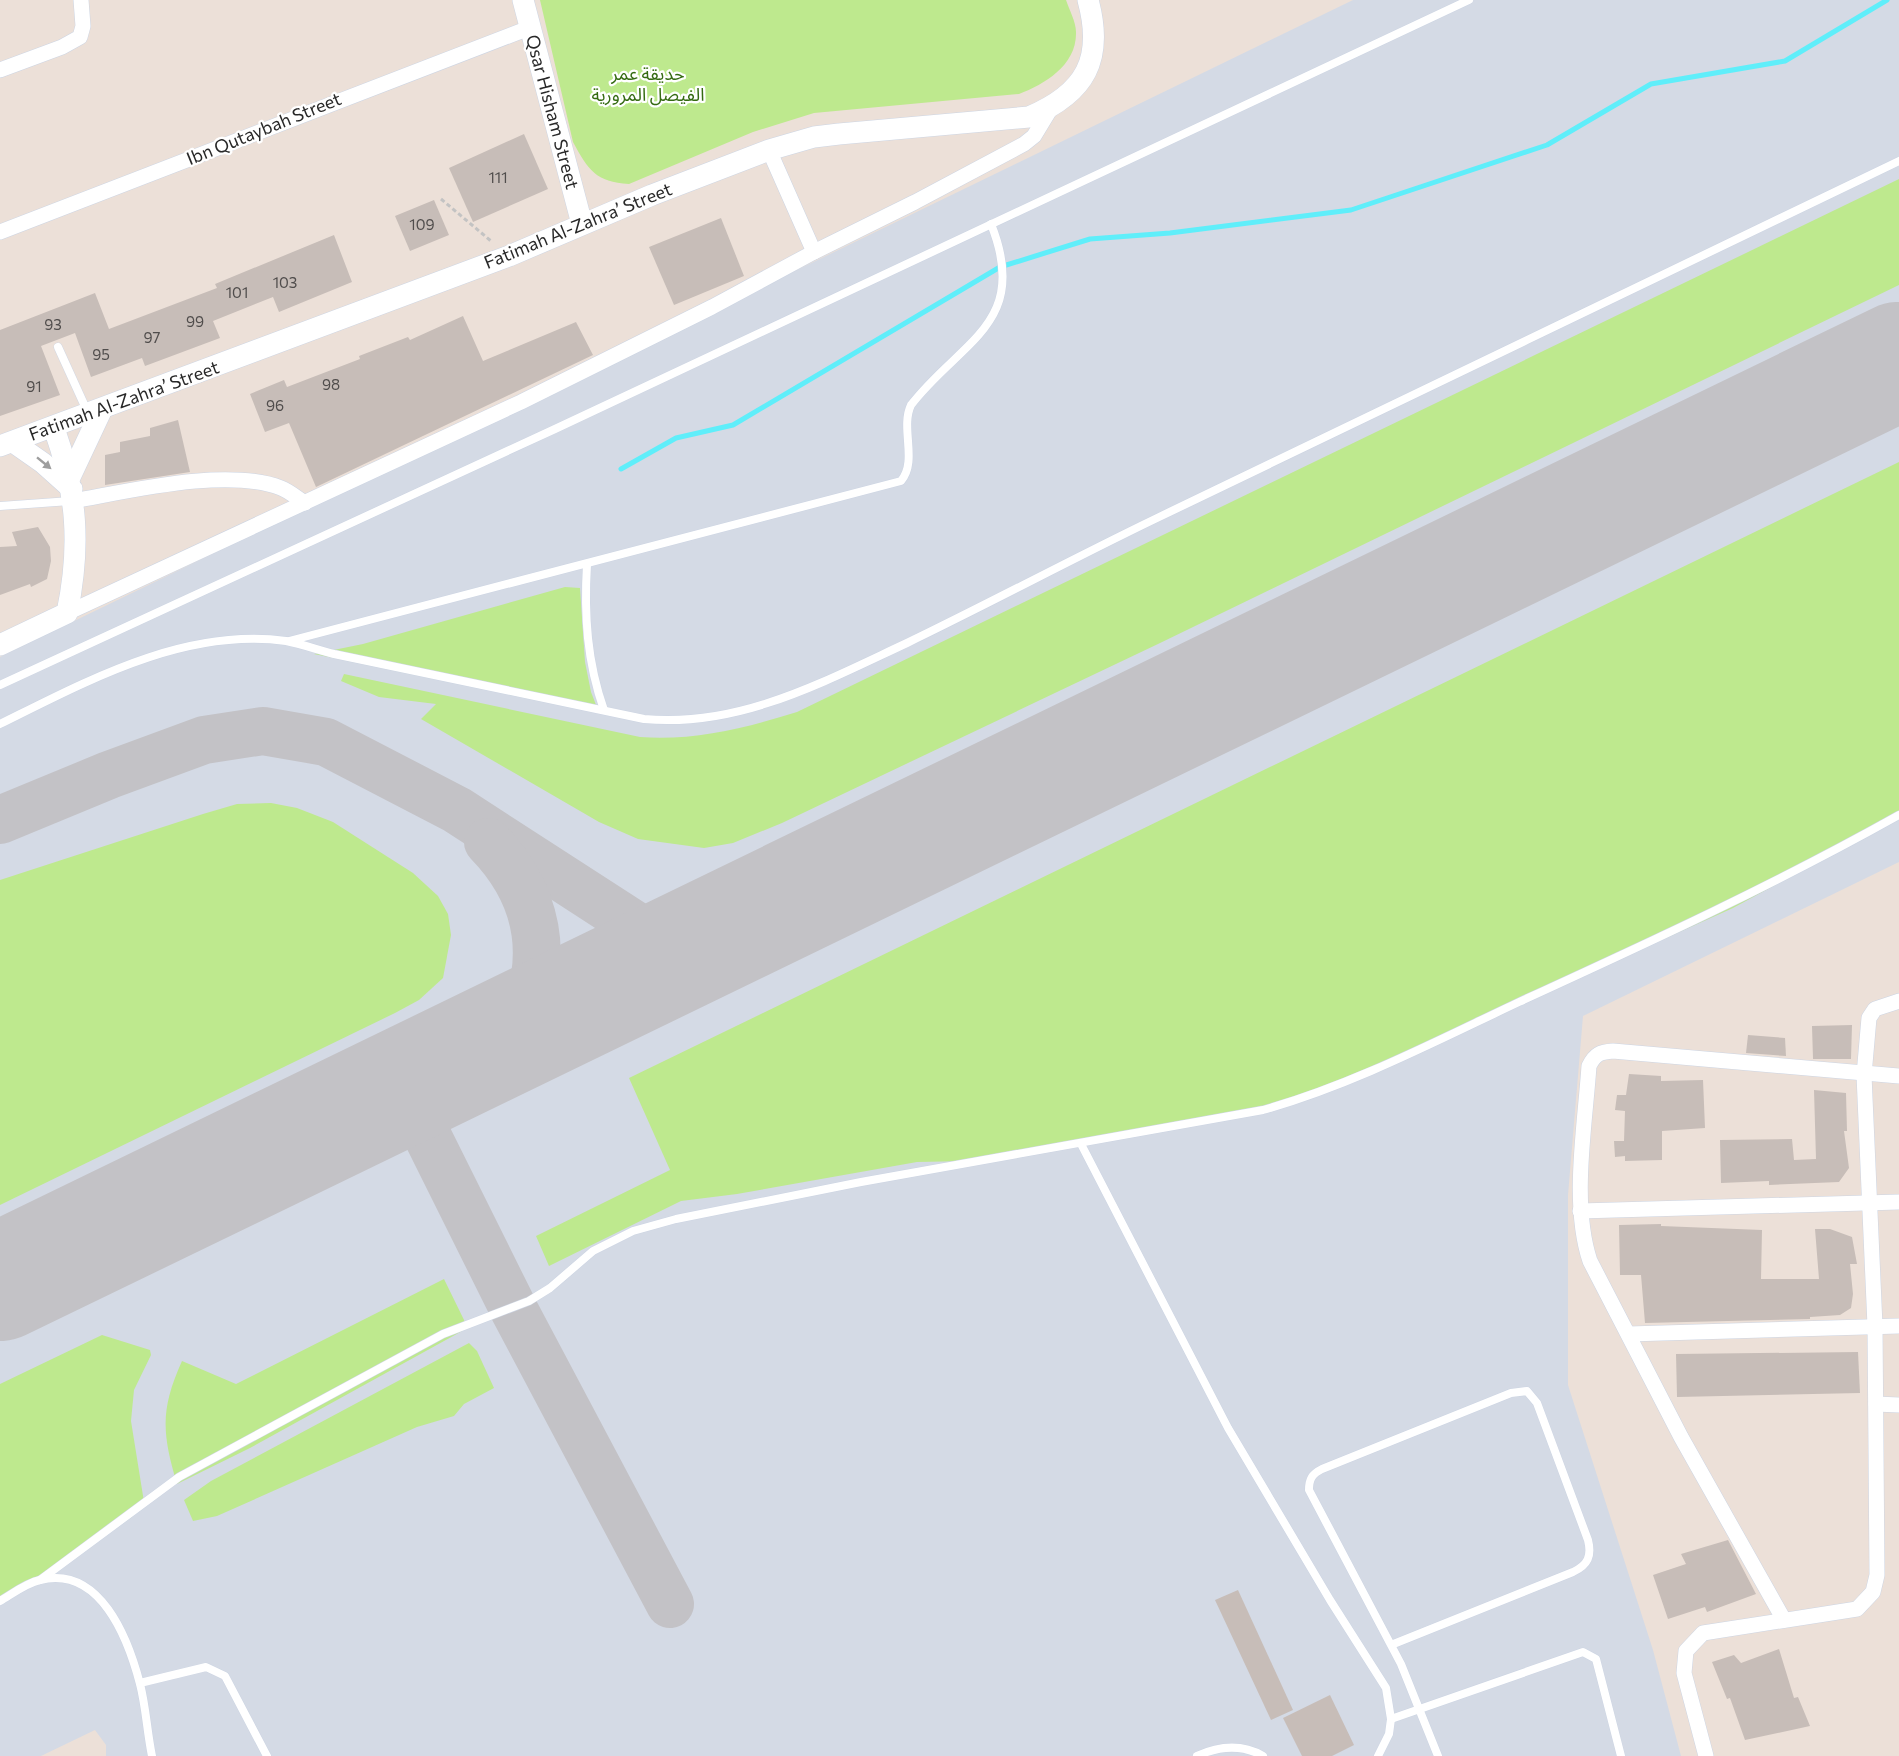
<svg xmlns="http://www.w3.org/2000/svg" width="1899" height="1756" viewBox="0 0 1899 1756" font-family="Commissioner,'Noto Sans Arabic',sans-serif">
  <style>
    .airport { fill: #d4dae5 }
    .green { fill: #bee98e }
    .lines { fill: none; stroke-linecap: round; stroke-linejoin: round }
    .stream { stroke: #5feefa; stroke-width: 5 }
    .taxiway { stroke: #c3c2c6; stroke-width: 48 }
    .runway { stroke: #c3c2c6; stroke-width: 118 }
    .building { fill: #c7bdb8 }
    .lane-casing { stroke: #cdd5e3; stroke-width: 9 }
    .street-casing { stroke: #cdd5e3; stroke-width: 16 }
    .secondary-casing { stroke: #cdd5e3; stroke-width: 22 }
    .path { stroke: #c3c3c3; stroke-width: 3; stroke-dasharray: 4.5 3; stroke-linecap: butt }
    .lane { stroke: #fff; stroke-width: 8 }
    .street { stroke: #fff; stroke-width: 15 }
    .secondary { stroke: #fff; stroke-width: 21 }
    .oneway { fill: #9e9e9e }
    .labels { text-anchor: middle; stroke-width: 4.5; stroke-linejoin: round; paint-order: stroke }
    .number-label { font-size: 15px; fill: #504d4c }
    .park-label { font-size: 18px; fill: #356b12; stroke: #fff }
    .street-label { font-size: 18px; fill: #282828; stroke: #fff }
  </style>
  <rect width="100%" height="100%" fill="#ece0d8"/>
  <polygon class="airport" points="1353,0 1899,0 1899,862 1583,1016 1568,1195 1568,1385 1653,1650 1681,1756 106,1756 106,1745 95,1730 41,1756 0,1756 0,657"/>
  <g class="green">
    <path d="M540,0h526c3,9 10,22 10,32 1,33 -31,52 -57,62l-205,19 -61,19 -124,52c-33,-2 -41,-14 -56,-42z"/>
    <path d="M1899,179v106l-741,359 -376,179 -49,20 -29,5 -66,-9 -39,-17 -178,-103 15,-15 -57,-7 -38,-16 3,-7 296,63c54,4 105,-9 157,-25z"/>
    <polygon points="1899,462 1899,818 1733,908 1304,1101 968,1161 917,1162 737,1194 681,1201 549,1266 536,1236 670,1170 629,1078"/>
    <polygon points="565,587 580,588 585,662 591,692 598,710 578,709 314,654 363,644"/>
    <polygon points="271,803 297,808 333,822 413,873 438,896 448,914 451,935 443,978 419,1000 395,1013 0,1205 0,880 203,814 237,804"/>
    <path d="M444,1279l21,43 -1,8 -214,118 -73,36c-15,-51 -17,-74 5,-123l54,23z"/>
    <polygon points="102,1335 150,1350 151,1355 134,1390 131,1421 144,1502 132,1517 0,1602 0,1384"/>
    <polygon points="469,1343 477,1351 494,1388 464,1404 454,1416 417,1427 217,1516 193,1521 184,1500 211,1481"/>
  </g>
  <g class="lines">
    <polyline class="stream" points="621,469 676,438 733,425 1000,267 1090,239 1170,233 1351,210 1547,145 1651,84 1785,61 1887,0"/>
    <g class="taxiway">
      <polyline points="0,820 109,775 204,740 263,731 326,742 457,810 678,953"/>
      <path d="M488,842c35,36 55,82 47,134 -2,18 -9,36 -14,53"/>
      <polyline points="403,1087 513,1308 670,1604"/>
    </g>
    <polyline class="runway" points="0,1282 1899,361"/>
  </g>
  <g class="building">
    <polygon points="524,134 548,189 473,222 449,168"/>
    <polygon points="434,200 449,235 410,251 395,216"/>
    <polygon points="721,218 744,276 674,305 649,247"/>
    <polygon points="334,235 352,282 279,312 273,297 213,321 220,338 145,366 142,358 91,377 75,333 41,346 60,395 0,416 0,330 95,293 109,329 217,288 215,284"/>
    <polygon points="463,316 483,361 576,322 593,355 316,487 289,423 265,432 250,394 284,380 287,387 360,359 359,356 408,337 410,340"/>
    <polygon points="178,420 190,472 105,485 105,455 120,452 120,442 150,436 150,428"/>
    <polygon points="38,527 50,547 51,561 47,579 31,587 30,584 0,595 0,547 17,546 12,532"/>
    <polygon points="1852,1025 1851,1059 1813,1059 1812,1026"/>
    <polygon points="1748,1035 1785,1038 1786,1056 1746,1053"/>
    <polygon points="1629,1074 1661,1076 1661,1081 1703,1080 1705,1128 1662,1131 1662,1160 1625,1161 1625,1156 1615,1157 1614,1141 1624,1141 1625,1111 1615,1110 1617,1095 1626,1095"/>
    <polygon points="1814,1090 1846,1093 1847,1131 1844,1131 1849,1168 1839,1182 1769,1185 1769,1181 1721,1183 1720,1140 1792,1139 1794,1160 1816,1159"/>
    <polygon points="1661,1224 1661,1226 1762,1230 1761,1279 1819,1279 1815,1229 1830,1229 1852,1237 1857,1264 1850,1264 1853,1294 1851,1308 1840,1315 1810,1317 1810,1319 1645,1323 1641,1275 1620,1275 1619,1225"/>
    <polygon points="1858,1352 1860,1393 1677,1397 1676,1354"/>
    <polygon points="1728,1540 1756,1594 1707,1612 1705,1607 1668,1619 1653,1575 1686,1564 1681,1554"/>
    <polygon points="1238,1590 1293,1710 1271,1720 1215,1600"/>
    <polygon points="1779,1649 1794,1698 1798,1697 1810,1726 1745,1740 1730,1698 1727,1699 1712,1662 1734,1655 1741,1663"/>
    <polygon points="1330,1695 1354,1745 1332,1756 1302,1756 1283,1718"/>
  </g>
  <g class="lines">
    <g class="lane-casing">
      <g id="lane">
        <polyline points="58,347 88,413"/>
        <polyline points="0,506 70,501"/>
        <path d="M587,564c-3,51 0,98 17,146"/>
        <path d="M289,641l612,-160c17,-20 -1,-53 10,-76 49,-64 120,-81 80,-181"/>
        <polyline points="0,685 555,429 1469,0"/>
        <path d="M0,724c87,-43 185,-97 286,-83 16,3 32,9 48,13l310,65c95,9 179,-37 263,-76 83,-40 165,-84 248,-124 248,-119 496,-239 744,-358"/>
        <polyline points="1081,1144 1228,1428 1330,1600 1386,1688 1391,1719 1389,1734 1378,1756"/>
        <path d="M40,1580l139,-103 264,-143 86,-33 21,-13 43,-37 40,-20 43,-12 185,-37 402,-72c89,-25 173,-69 256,-108 129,-59 257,-118 380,-187"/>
        <path d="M0,1601c12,-7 26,-18 40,-21 60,-15 88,58 100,104 6,23 7,48 12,72"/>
        <path d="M1391,1645l182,-73c15,-7 19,-16 15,-32l-51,-137 -10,-12 -16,2 -189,76c-10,5 -13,10 -13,21l92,174 37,92"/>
        <polyline points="140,1683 206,1667 225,1676 267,1756"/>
        <polyline points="1391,1719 1583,1652 1596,1659 1621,1756"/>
        <path d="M1197,1756c22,-10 45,-12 66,0"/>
      </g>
    </g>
    <g class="street-casing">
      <g id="street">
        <polyline points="0,70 62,47 80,37 83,26 81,0"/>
        <polyline points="769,150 814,252"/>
        <polyline points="0,232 529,28"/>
        <path d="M73,501c57,-10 154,-34 208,-13 8,3 16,10 24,15"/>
        <polyline points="67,613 521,402 712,307 814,252 915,202 1024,144 1034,136 1051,108"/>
        <polyline points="1580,1211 1899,1202"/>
        <polyline points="1629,1334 1899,1326"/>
        <polyline points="1876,1404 1899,1405"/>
        <path d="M1784,1620l-103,-183 -91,-176c-19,-57 -5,-135 -1,-195 6,-12 11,-14 24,-15l286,25"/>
        <polyline points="1706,1756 1684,1673 1686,1651 1703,1633 1857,1609 1873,1592 1877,1575 1875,1326 1864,1075 1869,1018 1875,1009 1899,1001"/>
      </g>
    </g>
    <g class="secondary-casing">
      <g id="secondary">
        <polyline points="523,0 582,224"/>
        <polyline points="13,442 43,463 72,489"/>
        <path d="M0,446l509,-190 143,-61 117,-45 45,-13 25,-3 190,-17c57,-24 75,-58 59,-117"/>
        <polyline points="70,477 102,409"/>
        <path d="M0,645l67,-32c14,-67 10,-120 -13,-185"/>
      </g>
    </g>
    <polyline class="path" points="441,199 491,241"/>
    <use href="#lane" class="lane"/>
    <use href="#street" class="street"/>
    <use href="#secondary" class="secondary"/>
  </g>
  <defs><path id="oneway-solid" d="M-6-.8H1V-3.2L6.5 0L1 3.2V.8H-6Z" transform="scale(1.5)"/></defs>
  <use class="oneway" href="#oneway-solid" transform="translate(44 463) rotate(39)"/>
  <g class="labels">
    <g class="number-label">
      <text x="498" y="183">111</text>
      <text x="422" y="230">109</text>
      <text x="285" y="288">103</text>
      <text x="237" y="298">101</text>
      <text x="195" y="327">99</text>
      <text x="53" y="330">93</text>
      <text x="152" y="343">97</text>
      <text x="101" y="360">95</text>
      <text x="331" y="390">98</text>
      <text x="34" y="392">91</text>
      <text x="275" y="411">96</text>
    </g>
    <g class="park-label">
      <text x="648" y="80">حديقة عمر<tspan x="648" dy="21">الفيصل المرورية</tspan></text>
    </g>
    <g class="street-label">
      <text transform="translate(552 112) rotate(75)" y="6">Qsar Hisham Street</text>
      <text transform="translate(264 129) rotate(-22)" y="6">Ibn Qutaybah Street</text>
      <text transform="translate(578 226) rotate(-22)" y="6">Fatimah Al-Zahra’ Street</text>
      <text transform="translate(124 401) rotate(-20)" y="6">Fatimah Al-Zahra’ Street</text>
    </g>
  </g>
</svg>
